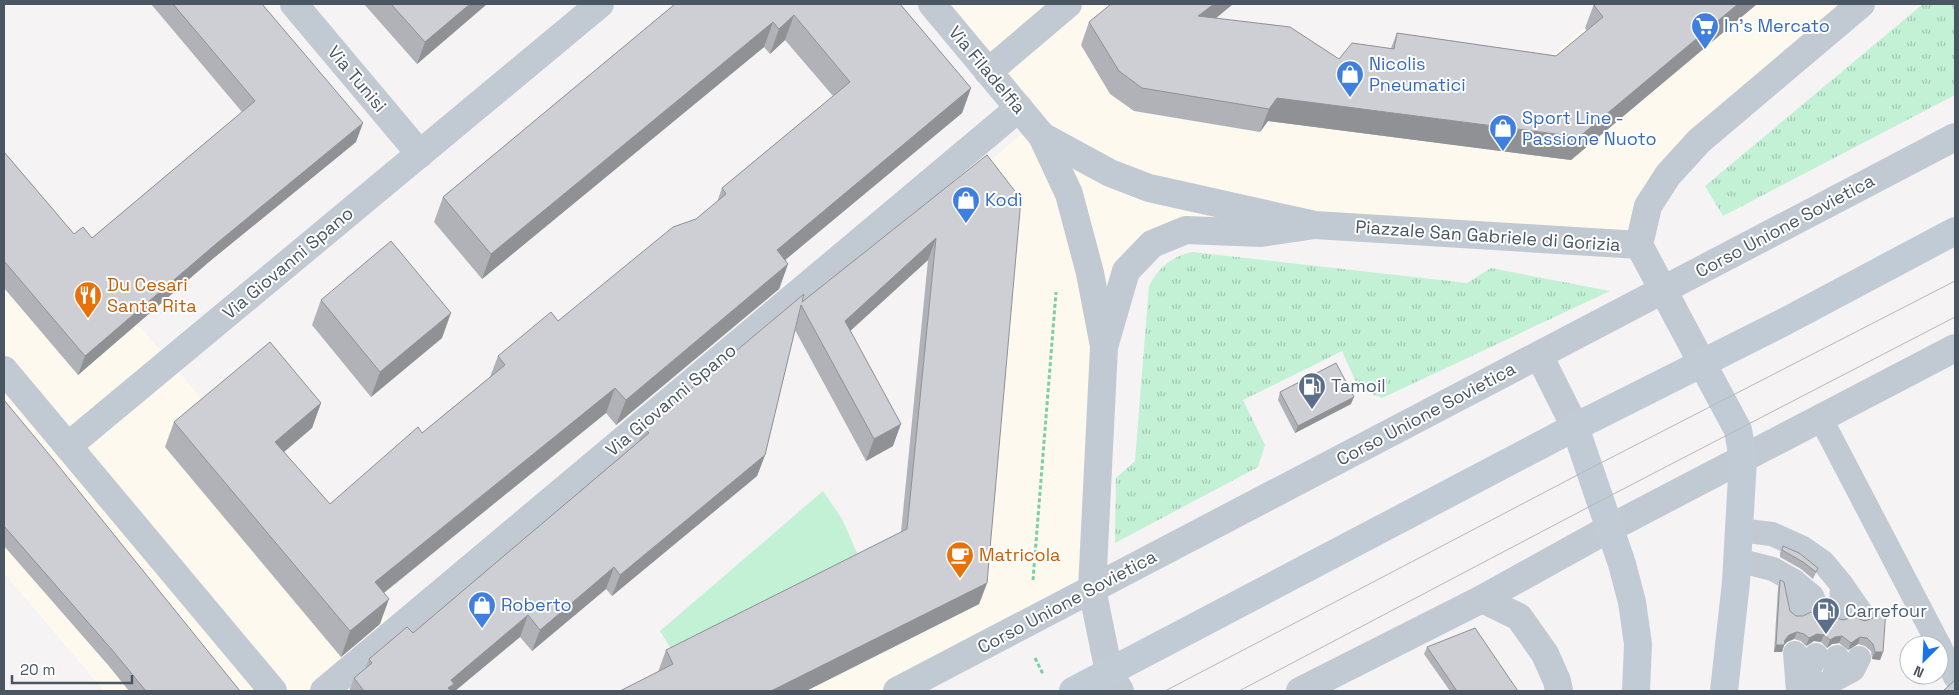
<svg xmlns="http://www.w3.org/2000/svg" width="1959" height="695" viewBox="0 0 1959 695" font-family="'Space Grotesk',sans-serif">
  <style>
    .commercial { fill: #fdf9ef }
    .grass { fill: #c3f1d5 }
    .park { fill: url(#park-tufts) }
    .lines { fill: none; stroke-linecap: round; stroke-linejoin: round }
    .path { stroke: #7ad0a6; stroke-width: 3; stroke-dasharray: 4 2.5; stroke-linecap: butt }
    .lane { stroke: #c1cad2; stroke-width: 24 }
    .street { stroke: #c1cad2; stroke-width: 28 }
    .secondary { stroke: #c1cbd6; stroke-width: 28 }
    .tram { stroke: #b5b8bd; stroke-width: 1 }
    .wall { fill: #b0b2b7 }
    .shaded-wall { fill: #909195 }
    .building { fill: #cdcfd5; stroke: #909195 }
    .labels { text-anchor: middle; stroke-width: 4; stroke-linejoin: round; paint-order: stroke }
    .shop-label { font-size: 18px; fill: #366cbe; stroke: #fff; text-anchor: start }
    .street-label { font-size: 18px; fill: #4a5661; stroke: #fff }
    .food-label { font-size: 18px; fill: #c56008; stroke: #fff; text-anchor: start }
    .service-label { font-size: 18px; fill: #4e5e75; stroke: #fff; text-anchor: start }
  </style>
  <defs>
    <pattern id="park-tufts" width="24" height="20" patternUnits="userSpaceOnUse" patternTransform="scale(1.25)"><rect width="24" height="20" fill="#c3f1d5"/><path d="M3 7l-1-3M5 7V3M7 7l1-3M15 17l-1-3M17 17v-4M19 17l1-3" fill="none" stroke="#a0c6b0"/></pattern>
  </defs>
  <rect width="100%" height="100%" fill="#f5f3f3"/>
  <g class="commercial">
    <polygon points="932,4 1144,4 1171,37 1525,76 1614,4 1861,4 1699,141 1639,245 1186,230 1126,271 1092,589 892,691 620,691 900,551 929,249 914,229 1032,124"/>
    <polygon points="4,167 451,691 104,691 4,573"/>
  </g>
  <polygon class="grass" points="823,491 842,519 862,564 676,657 660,631"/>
  <g class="park">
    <polygon points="1923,4 1955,4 1955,95 1723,216 1705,186"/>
    <path d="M1192,252l275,31 24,-15 119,23 -228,107 -23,-9 -17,-38 -99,49 22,45 -7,22 -143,76 1,-65 19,-17 14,-175c10,-19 22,-29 43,-34z"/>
  </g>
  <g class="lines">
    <g class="path">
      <polyline points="1033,580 1056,292"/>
      <polyline points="1035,658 1043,674"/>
    </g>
    <g class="lane">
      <polyline points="1821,419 1939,645"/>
      <polyline points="1739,530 1772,534 1803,548 1823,562 1842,585 1841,613"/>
      <polyline points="1737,560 1773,569 1794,581 1798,610"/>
      <polyline points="1794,581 1812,596 1819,611"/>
      <polyline points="1842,585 1862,614"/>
      <polyline points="1939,645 1955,677"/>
      <polyline points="1795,653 1798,691"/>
      <polyline points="1834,680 1853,670 1859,658"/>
      <polyline points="1800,691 1816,655"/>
      <polyline points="1807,691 1834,680 1837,657"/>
    </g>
    <g class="street">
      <polyline points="294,4 420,154"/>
      <polyline points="932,4 1042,136 1069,194 1090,273 1103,341"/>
      <polyline points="988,72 1068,4"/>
      <polyline points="1042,136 1110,173 1149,188 1315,225 1639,245"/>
      <polyline points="1639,245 1648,206 1668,175 1699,141 1861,4"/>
      <polyline points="1639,245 1702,363"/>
      <polyline points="1539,355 1575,427"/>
      <polyline points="4,370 273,691"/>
      <polyline points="68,446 600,4"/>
      <polyline points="1482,599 1519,617 1545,654 1557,681 1559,691"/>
      <polyline points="324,691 1019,108"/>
      <polyline points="897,691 1955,137"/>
      <polyline points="1120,691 1109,672 1092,589 1104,347 1126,271 1152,244 1186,230 1261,233 1315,225"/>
      <polyline points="1300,691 1482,599 1610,528 1955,348"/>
    </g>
    <g class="secondary">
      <polyline points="1702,363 1738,430 1743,459 1736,582 1724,691"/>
      <polyline points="1575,427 1622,564 1632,602 1638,644 1636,691"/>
      <polyline points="1073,691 1575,427 1786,321 1955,231"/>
    </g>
    <g class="tram">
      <polyline points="1165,691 1589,469 1955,281"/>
      <polyline points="1239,691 1600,501 1955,317"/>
    </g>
  </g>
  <g class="wall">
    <polygon points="151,4 262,4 356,142 210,261 78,375 4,288 4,152 74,234 92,238 242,112"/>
    <polygon points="364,4 487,4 417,64"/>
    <polygon points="675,4 900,4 971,88 962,113 785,260 788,264 779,289 616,425 606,413 384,593 380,624 341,657 165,447 174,422 321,403 312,428 284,452 330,504 422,433 490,377 498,356 558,321 696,219 717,202 722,188 833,96 785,40 770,54 764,47 482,279 434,222 443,197"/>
    <polygon points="1233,4 1215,18 1339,59 1391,48 1397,33 1556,56 1587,31 1585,28 1594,4 1757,4 1571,160 1268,121 1260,132 1134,111 1110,94 1081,45 1089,22"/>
    <polygon points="987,155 987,583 979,604 806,691 620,691 658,672 666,650 901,532 928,260 850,331 893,446 866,461 795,330 765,455 757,476 612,596 606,589 532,651 520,637 455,691 349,691 354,678 365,669 369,659 413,633 639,441 644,428"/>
    <polygon points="321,300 442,338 371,397 312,325"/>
    <polygon points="1280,392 1351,404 1295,433 1278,400"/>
    <polygon points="4,400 240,691 129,691 108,665 4,546"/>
    <polygon points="1783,546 1818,568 1813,579 1801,569 1780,557 1780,553"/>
    <polygon points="1780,580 1790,611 1796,616 1803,616 1814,615 1821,618 1837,618 1843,620 1850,618 1883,652 1880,660 1872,659 1871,651 1865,646 1858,644 1848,650 1839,643 1832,644 1827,648 1821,642 1814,641 1806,646 1801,641 1794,639 1787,642 1784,645 1782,652 1774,652 1778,588"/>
    <polygon points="1427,647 1518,691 1450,691 1424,654"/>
  </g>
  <g class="shaded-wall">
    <polygon points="470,4 487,4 417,64 425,42"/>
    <polygon points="1214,4 1233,4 1190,40 1198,16"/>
    <polygon points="1738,4 1757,4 1571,160 1268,121 1260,132 1269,109 1277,98 1579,137"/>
    <polygon points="794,15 785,40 770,54 779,29"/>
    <polygon points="773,22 764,47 482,279 491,254"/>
    <polygon points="971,88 962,113 767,275 777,250"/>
    <polygon points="363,123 356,142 210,261 78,375 85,356 217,243"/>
    <polygon points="936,238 928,260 837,343 845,321"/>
    <polygon points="788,264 779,289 616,425 626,400"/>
    <polygon points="451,313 442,338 371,397 380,372"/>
    <polygon points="615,388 606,413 366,607 375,582"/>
    <polygon points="1354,397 1351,404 1295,433 1298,426"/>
    <polygon points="321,403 312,428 266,467 275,442"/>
    <polygon points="901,424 893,446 866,461 874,439"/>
    <polygon points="765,455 757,476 612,596 620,575"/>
    <polygon points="614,567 606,589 532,651 540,630"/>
    <polygon points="987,583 979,604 806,691 771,691"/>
    <polygon points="389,599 380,624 341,657 350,631"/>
    <polygon points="528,615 520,637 455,691 447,691 451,680"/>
    <polygon points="1797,632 1794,639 1787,642 1784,645 1782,652 1774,652 1776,645 1789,635"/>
    <polygon points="1817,634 1824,635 1821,642 1814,641 1806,646 1809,638"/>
    <polygon points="1842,636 1839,643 1832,644 1827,648 1830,640 1835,637"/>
    <polygon points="1860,637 1858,644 1848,650 1851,643"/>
    <polygon points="1875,652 1883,652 1880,660 1872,659"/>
  </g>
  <g class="building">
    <polygon points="173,4 262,4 363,123 217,243 85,356 4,261 4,152 74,234 83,227 92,238 255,101"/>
    <polygon points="391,4 470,4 425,42"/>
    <polygon points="675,4 900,4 971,88 777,250 788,264 626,400 615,388 375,582 389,599 350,631 174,422 270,342 321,403 275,442 330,504 418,427 422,433 505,365 498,356 551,312 558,321 673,227 696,219 726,194 722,188 850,82 794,15 779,29 773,22 491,254 443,197"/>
    <polygon points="1111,4 1214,4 1198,16 1290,27 1339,59 1352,43 1394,49 1397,33 1556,56 1603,17 1593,4 1738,4 1579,137 1277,98 1269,109 1142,88 1119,71 1089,22"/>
    <polygon points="987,155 1021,199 987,583 771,691 620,691 673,664 666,650 907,529 936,238 845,321 901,424 874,439 801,305 765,455 620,575 614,567 540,630 528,615 451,680 454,684 448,688 451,691 364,691 354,678 372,663 369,659 407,627 413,633 649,433 644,428 804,294 802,302"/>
    <polygon points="391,241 451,313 380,372 321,300"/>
    <polygon points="1336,363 1354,397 1298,426 1280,392"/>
    <polygon points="4,400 57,464 240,691 146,691 113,651 4,526"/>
    <polygon points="1783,546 1799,553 1818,568 1816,572 1803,562 1782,550"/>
    <polygon points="1780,580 1784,582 1790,611 1796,616 1803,616 1811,612 1814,615 1821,618 1827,616 1832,613 1837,618 1843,620 1850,618 1854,615 1859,619 1865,621 1873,618 1878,609 1886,609 1883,652 1875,652 1873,644 1867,638 1860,637 1851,643 1842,636 1835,637 1830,640 1824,635 1817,634 1809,638 1804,634 1797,632 1789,635 1785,640 1784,645 1776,645"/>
    <polygon points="1475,628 1518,691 1457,691 1427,647"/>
    <polygon points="1955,680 1955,691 1943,691"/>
  </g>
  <defs>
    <g id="supermarket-pin" transform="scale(1.4375)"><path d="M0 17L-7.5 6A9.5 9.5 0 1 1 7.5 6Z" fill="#3f7fe0" stroke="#fff"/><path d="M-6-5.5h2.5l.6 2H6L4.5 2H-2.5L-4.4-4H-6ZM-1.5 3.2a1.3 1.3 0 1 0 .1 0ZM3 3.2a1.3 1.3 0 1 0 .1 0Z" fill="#fff"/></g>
    <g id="shop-pin" transform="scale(1.4375)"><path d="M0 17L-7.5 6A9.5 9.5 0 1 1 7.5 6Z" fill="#3f7fe0" stroke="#fff"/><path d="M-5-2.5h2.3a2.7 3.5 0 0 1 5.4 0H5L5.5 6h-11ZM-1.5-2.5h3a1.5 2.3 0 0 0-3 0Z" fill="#fff"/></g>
    <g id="restaurant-pin" transform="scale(1.4375)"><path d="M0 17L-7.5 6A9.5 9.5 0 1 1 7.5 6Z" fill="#e8710a" stroke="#fff"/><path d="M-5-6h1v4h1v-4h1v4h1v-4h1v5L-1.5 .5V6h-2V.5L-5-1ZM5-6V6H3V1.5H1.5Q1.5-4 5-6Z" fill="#fff"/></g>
    <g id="fuel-pin" transform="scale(1.4375)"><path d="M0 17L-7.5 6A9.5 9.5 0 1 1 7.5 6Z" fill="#5c6f8a" stroke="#fff"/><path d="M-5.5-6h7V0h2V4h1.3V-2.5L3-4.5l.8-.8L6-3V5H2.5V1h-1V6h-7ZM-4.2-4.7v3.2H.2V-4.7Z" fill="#fff"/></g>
    <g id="cafe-pin" transform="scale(1.4375)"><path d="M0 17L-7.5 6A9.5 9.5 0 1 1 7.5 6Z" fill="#e8710a" stroke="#fff"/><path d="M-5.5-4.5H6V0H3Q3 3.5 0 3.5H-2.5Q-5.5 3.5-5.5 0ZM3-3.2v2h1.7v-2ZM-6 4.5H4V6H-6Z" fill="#fff"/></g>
  </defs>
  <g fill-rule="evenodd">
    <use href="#supermarket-pin" x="1705" y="26"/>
    <use href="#shop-pin" x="1350" y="74"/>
    <use href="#shop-pin" x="1503" y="128"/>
    <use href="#shop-pin" x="966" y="200"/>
    <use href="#restaurant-pin" x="88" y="295"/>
    <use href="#fuel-pin" x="1312" y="386"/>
    <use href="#cafe-pin" x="960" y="555"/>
    <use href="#shop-pin" x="482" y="605"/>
    <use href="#fuel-pin" x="1826" y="611"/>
  </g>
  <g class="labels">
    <g class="shop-label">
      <text x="1724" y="32">In's Mercato</text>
      <text x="1369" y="70">Nicolis<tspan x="1369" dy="21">Pneumatici</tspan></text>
      <text x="1522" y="124">Sport Line -<tspan x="1522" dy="21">Passione Nuoto</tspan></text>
      <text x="985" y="206">Kodì</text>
      <text x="501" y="611">Roberto</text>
    </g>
    <g class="street-label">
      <text transform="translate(987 70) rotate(50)" y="6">Via Filadelfia</text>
      <text transform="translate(357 79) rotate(50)" y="6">Via Tunisi</text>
      <text transform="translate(1785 226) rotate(-28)" y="6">Corso Unione Sovietica</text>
      <text transform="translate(1488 236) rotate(4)" y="6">Piazzale San Gabriele di Gorizia</text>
      <text transform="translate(288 263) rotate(-40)" y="6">Via Giovanni Spano</text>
      <text transform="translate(671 400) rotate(-40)" y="6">Via Giovanni Spano</text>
      <text transform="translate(1426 414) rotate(-28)" y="6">Corso Unione Sovietica</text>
      <text transform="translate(1067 602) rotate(-28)" y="6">Corso Unione Sovietica</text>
    </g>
    <g class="food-label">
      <text x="107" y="291">Du Cesari<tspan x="107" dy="21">Santa Rita</tspan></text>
      <text x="979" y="561">Matricola</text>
    </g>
    <g class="service-label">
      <text x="1331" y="392">Tamoil</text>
      <text x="1845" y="617">Carrefour</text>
    </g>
  </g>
  <rect width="1959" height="695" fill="none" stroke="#4a5661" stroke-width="10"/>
  <g transform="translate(1924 660) rotate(204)"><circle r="24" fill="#ffffff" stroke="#b7bbc0"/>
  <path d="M0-4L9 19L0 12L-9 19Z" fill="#1a73e8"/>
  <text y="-8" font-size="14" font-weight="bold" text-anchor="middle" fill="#4a5661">N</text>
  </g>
  <path d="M12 675v8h120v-8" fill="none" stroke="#4a5661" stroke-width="2.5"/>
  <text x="20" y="675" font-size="15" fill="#4a5661" stroke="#ffffff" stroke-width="4" paint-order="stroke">20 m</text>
</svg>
